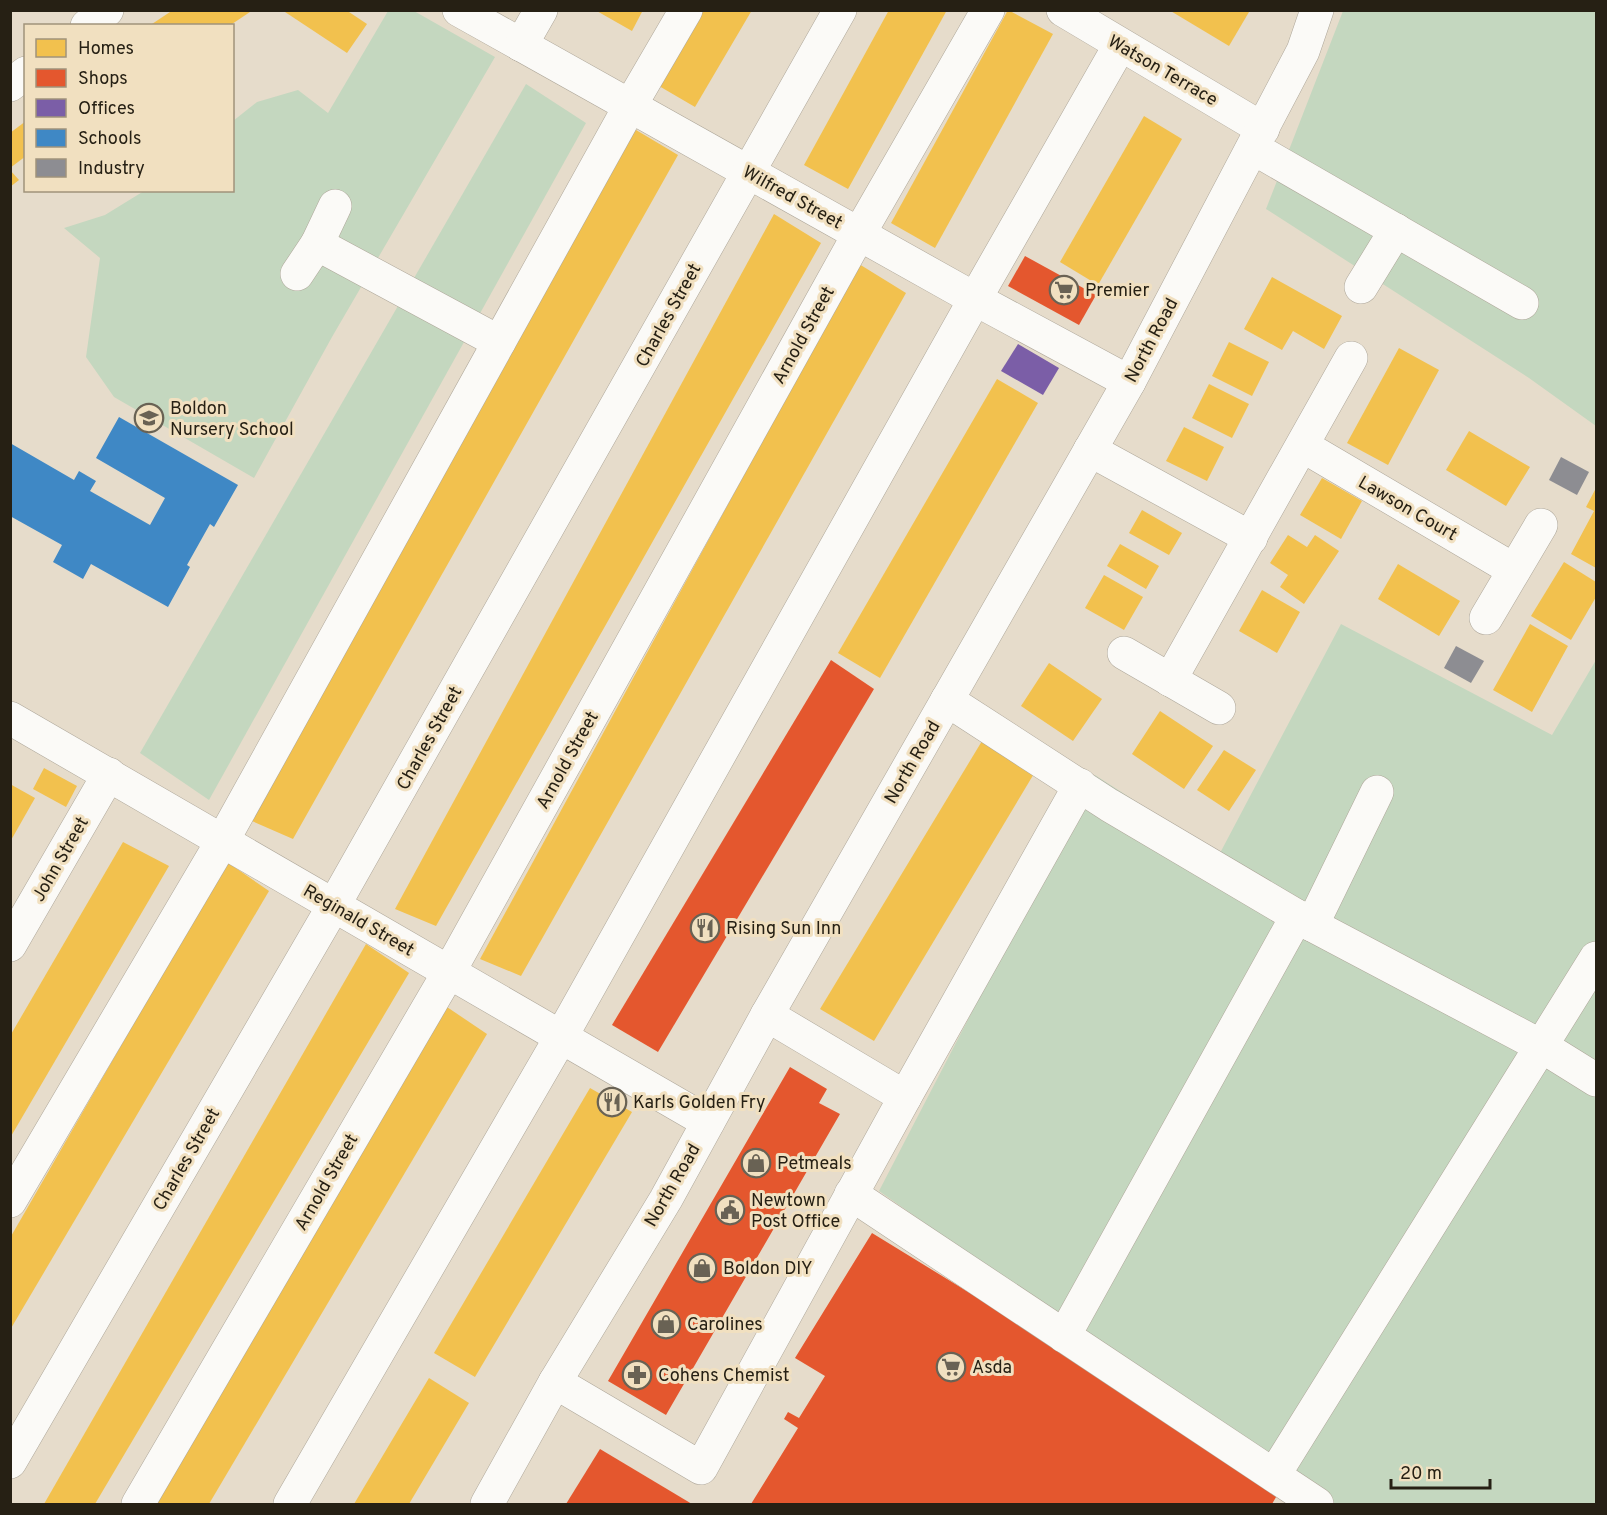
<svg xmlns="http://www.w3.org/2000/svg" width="1607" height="1515" viewBox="0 0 1607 1515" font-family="Overpass,sans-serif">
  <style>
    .green { fill: #c4d7bf }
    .homes { fill: #f2c14e }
    .shops { fill: #e4572e }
    .offices { fill: #7b5ea7 }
    .schools { fill: #3f88c5 }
    .industry { fill: #8d8d92 }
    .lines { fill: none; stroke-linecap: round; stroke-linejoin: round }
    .minor-casing { stroke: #aea79a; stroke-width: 34 }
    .minor { stroke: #fbfaf7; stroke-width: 33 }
    .labels { text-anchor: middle; stroke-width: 6; stroke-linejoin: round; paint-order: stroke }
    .street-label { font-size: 18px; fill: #262014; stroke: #f1e0c0 }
    .poi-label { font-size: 18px; fill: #262014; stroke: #f1e0c0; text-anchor: start }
  </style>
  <rect width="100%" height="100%" fill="#e6dccb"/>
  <g class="green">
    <polygon points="388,11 414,11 495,57 332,337 254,478 114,397 86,357 100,258 64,228 105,215 144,191 232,190 233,121 257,102 298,90 328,113"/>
    <polygon points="1343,11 1596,11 1596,426 1529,378 1266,209"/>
    <polygon points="526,84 586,123 209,800 140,753"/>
    <polygon points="1341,624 1552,735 1596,660 1596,1504 1325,1504 879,1191 1095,775 1219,855"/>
  </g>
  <g class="homes">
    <polygon points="173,10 253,10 229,26 149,26"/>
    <polygon points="286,10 346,10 367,24 347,53 285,12"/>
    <polygon points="595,10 643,10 632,31"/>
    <polygon points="703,10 752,10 695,107 659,86"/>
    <polygon points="889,10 947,10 848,189 804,165"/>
    <polygon points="1008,10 1053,34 935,248 891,223"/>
    <polygon points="1169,10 1247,10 1249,12 1229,46"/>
    <polygon points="1144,116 1182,139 1098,285 1060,262"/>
    <polygon points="26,121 26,156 10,168 10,133"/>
    <polygon points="631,127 678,155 293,839 252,821"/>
    <polygon points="10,170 19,180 10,187"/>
    <polygon points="774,214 821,243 436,926 395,909"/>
    <polygon points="859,264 906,293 521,976 480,959"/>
    <polygon points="1272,277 1342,316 1324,349 1293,331 1282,350 1244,329"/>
    <polygon points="1229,342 1269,362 1252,396 1212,376"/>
    <polygon points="1399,348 1439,370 1388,465 1347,443"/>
    <polygon points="997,379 1038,403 880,678 838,653"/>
    <polygon points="1209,384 1249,404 1232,438 1192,418"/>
    <polygon points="1184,427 1224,447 1207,481 1166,461"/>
    <polygon points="1469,431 1530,467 1506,506 1446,470"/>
    <polygon points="1322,478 1362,501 1341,539 1300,515"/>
    <polygon points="1596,488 1596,568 1571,554 1594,511 1586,507"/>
    <polygon points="1142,510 1182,533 1169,555 1129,533"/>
    <polygon points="1288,535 1307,547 1315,535 1339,551 1304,604 1280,587 1288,575 1270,563"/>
    <polygon points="1120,544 1159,566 1146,589 1107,566"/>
    <polygon points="1564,562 1596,582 1596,597 1571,640 1531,616"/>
    <polygon points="1398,564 1460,601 1439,636 1378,599"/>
    <polygon points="1104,575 1143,597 1124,630 1085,608"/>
    <polygon points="1262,590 1300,612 1277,653 1239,631"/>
    <polygon points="1530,624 1568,646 1532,712 1493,690"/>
    <polygon points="1049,663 1102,699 1073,741 1021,706"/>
    <polygon points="1160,711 1213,746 1184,789 1132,754"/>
    <polygon points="982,741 1035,772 874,1041 820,1009"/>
    <polygon points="1224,750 1256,770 1229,811 1197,790"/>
    <polygon points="44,768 77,786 66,807 33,789"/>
    <polygon points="10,784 35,798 10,842"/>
    <polygon points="123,842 169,866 10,1138 10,1036"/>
    <polygon points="227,862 269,891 10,1330 10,1238"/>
    <polygon points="366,944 409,973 95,1504 44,1504"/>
    <polygon points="444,1005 487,1034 209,1504 157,1504"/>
    <polygon points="590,1088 632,1112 475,1377 434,1353"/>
    <polygon points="429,1378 469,1403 409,1504 354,1504"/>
  </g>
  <g class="shops">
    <polygon points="1025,256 1096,295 1079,325 1008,286"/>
    <polygon points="831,660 874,689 658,1052 612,1025"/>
    <polygon points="790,1067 827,1089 819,1103 840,1114 666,1415 608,1381"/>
    <polygon points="872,1233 1283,1485 1272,1504 751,1504 798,1428 784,1419 788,1412 799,1418 825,1376 795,1358"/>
    <polygon points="600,1449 692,1504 566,1504"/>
  </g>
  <polygon class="offices" points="1018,344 1059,368 1043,395 1001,371"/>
  <polygon class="schools" points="119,417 238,485 214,527 210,524 187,565 190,567 168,607 91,564 83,579 53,562 62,545 10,516 10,443 74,480 79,471 96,481 90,491 150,525 165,498 96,458"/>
  <g class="industry">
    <polygon points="1561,457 1589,472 1577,495 1549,480"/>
    <polygon points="1456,646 1484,661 1471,683 1444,668"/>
  </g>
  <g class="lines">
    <g class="minor-casing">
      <g id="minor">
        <polyline points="459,10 975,299 1129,382"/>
        <polyline points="1063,10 1263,129"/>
        <polyline points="87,26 107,10"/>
        <polyline points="521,45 541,10"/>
        <polyline points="10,85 26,73"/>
        <polyline points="1253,148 1522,303"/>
        <polyline points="335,206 317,244 499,342"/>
        <polyline points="297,274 317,244"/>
        <polyline points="1361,287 1396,230"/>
        <polyline points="1303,446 1514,570"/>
        <polyline points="1090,450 1251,538"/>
        <polyline points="1486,618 1541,525"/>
        <polyline points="1124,653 1219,708"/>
        <polyline points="1170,680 1351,358"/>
        <polyline points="947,700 1109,805 1312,925 1543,1047 1596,1080"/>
        <polyline points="10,718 708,1122"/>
        <polyline points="1312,925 1377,792"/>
        <polyline points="10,945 109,774"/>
        <polyline points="905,1097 1080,785"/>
        <polyline points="851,1194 1317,1504"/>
        <polyline points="10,1201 223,840 630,106 686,10"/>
        <polyline points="1064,1336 1297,916"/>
        <polyline points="555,1382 701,1468 905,1097 767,1015"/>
        <polyline points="10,1462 334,905 840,10"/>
        <polyline points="1274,1475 1596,958"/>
        <polyline points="138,1504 449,972 859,234 988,10"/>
        <polyline points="290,1504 561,1037 975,299 1120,45"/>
        <polyline points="487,1504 555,1382 666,1199 767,1015 1129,382 1303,51 1317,10"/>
      </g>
    </g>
    <use href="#minor" class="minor"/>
  </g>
  <defs>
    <g id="supermarket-ring" transform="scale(1.5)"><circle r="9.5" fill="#f1e0c0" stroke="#696254" stroke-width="1.5"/><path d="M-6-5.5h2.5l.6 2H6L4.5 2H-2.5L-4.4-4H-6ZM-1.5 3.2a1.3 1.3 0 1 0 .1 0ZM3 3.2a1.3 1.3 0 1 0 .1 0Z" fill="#696254"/></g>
    <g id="school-ring" transform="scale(1.5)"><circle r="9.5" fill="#f1e0c0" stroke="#696254" stroke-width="1.5"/><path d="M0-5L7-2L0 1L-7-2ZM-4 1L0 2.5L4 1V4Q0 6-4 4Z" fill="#696254"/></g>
    <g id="restaurant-ring" transform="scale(1.5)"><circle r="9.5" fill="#f1e0c0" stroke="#696254" stroke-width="1.5"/><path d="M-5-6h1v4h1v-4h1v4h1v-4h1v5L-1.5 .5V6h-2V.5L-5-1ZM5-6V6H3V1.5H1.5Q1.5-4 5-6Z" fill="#696254"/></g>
    <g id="shop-ring" transform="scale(1.5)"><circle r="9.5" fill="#f1e0c0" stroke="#696254" stroke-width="1.5"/><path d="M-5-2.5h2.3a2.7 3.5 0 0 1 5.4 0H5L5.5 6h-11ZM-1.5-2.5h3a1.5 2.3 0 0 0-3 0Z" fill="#696254"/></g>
    <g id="civic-ring" transform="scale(1.5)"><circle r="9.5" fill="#f1e0c0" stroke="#696254" stroke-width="1.5"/><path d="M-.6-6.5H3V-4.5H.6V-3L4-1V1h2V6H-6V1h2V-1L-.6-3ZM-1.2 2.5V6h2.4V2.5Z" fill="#696254"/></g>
    <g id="pharmacy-ring" transform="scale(1.5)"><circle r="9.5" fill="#f1e0c0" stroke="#696254" stroke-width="1.5"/><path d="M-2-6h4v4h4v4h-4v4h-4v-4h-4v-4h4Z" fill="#696254"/></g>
  </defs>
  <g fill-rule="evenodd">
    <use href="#supermarket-ring" x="1064" y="290"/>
    <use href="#school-ring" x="149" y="418"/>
    <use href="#restaurant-ring" x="705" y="928"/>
    <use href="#restaurant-ring" x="612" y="1102"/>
    <use href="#shop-ring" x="756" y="1163"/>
    <use href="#civic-ring" x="730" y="1210"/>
    <use href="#shop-ring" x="702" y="1268"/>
    <use href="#shop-ring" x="666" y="1324"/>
    <use href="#supermarket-ring" x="951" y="1367"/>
    <use href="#pharmacy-ring" x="637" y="1375"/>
  </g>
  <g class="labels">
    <g class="street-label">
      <text transform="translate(1163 70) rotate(30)" y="6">Watson Terrace</text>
      <text transform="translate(793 197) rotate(29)" y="6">Wilfred Street</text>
      <text transform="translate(668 315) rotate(-61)" y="6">Charles Street</text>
      <text transform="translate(803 335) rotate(-61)" y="6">Arnold Street</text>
      <text transform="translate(1151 340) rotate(-62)" y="6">North Road</text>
      <text transform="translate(1408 508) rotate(30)" y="6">Lawson Court</text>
      <text transform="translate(429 738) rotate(-61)" y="6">Charles Street</text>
      <text transform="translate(567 760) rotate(-61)" y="6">Arnold Street</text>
      <text transform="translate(912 762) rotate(-60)" y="6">North Road</text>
      <text transform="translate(60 859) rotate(-60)" y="6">John Street</text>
      <text transform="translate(359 920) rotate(30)" y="6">Reginald Street</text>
      <text transform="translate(186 1159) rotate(-60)" y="6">Charles Street</text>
      <text transform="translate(326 1182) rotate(-60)" y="6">Arnold Street</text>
      <text transform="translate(672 1185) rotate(-60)" y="6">North Road</text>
    </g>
    <g class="poi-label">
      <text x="1085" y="296">Premier</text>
      <text x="170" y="414">Boldon<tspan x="170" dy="21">Nursery School</tspan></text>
      <text x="726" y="934">Rising Sun Inn</text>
      <text x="633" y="1108">Karls Golden Fry</text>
      <text x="777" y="1169">Petmeals</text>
      <text x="751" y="1206">Newtown<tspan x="751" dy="21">Post Office</tspan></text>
      <text x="723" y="1274">Boldon DIY</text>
      <text x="687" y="1330">Carolines</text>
      <text x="972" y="1373">Asda</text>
      <text x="658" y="1381">Cohens Chemist</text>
    </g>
  </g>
  <rect width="1607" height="1515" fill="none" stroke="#262014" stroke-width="24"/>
  <rect x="24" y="24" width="210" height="168" fill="#f1e0c0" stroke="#a0937b" stroke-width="1.5"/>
  <rect x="36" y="39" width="30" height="18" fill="#f2c14e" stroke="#a0937b" stroke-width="1.5"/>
  <text x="78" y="54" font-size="18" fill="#262014">Homes</text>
  <rect x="36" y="69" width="30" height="18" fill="#e4572e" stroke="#a0937b" stroke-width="1.5"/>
  <text x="78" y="84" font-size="18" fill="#262014">Shops</text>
  <rect x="36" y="99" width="30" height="18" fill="#7b5ea7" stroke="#a0937b" stroke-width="1.5"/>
  <text x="78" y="114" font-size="18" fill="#262014">Offices</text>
  <rect x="36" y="129" width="30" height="18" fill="#3f88c5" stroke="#a0937b" stroke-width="1.5"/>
  <text x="78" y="144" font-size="18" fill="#262014">Schools</text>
  <rect x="36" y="159" width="30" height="18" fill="#8d8d92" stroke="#a0937b" stroke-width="1.5"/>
  <text x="78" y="174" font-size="18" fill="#262014">Industry</text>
  <path d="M1391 1479v9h99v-9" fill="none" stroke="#262014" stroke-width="3"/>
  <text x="1400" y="1479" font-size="18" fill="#262014" stroke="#f1e0c0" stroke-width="4.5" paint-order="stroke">20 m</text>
</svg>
